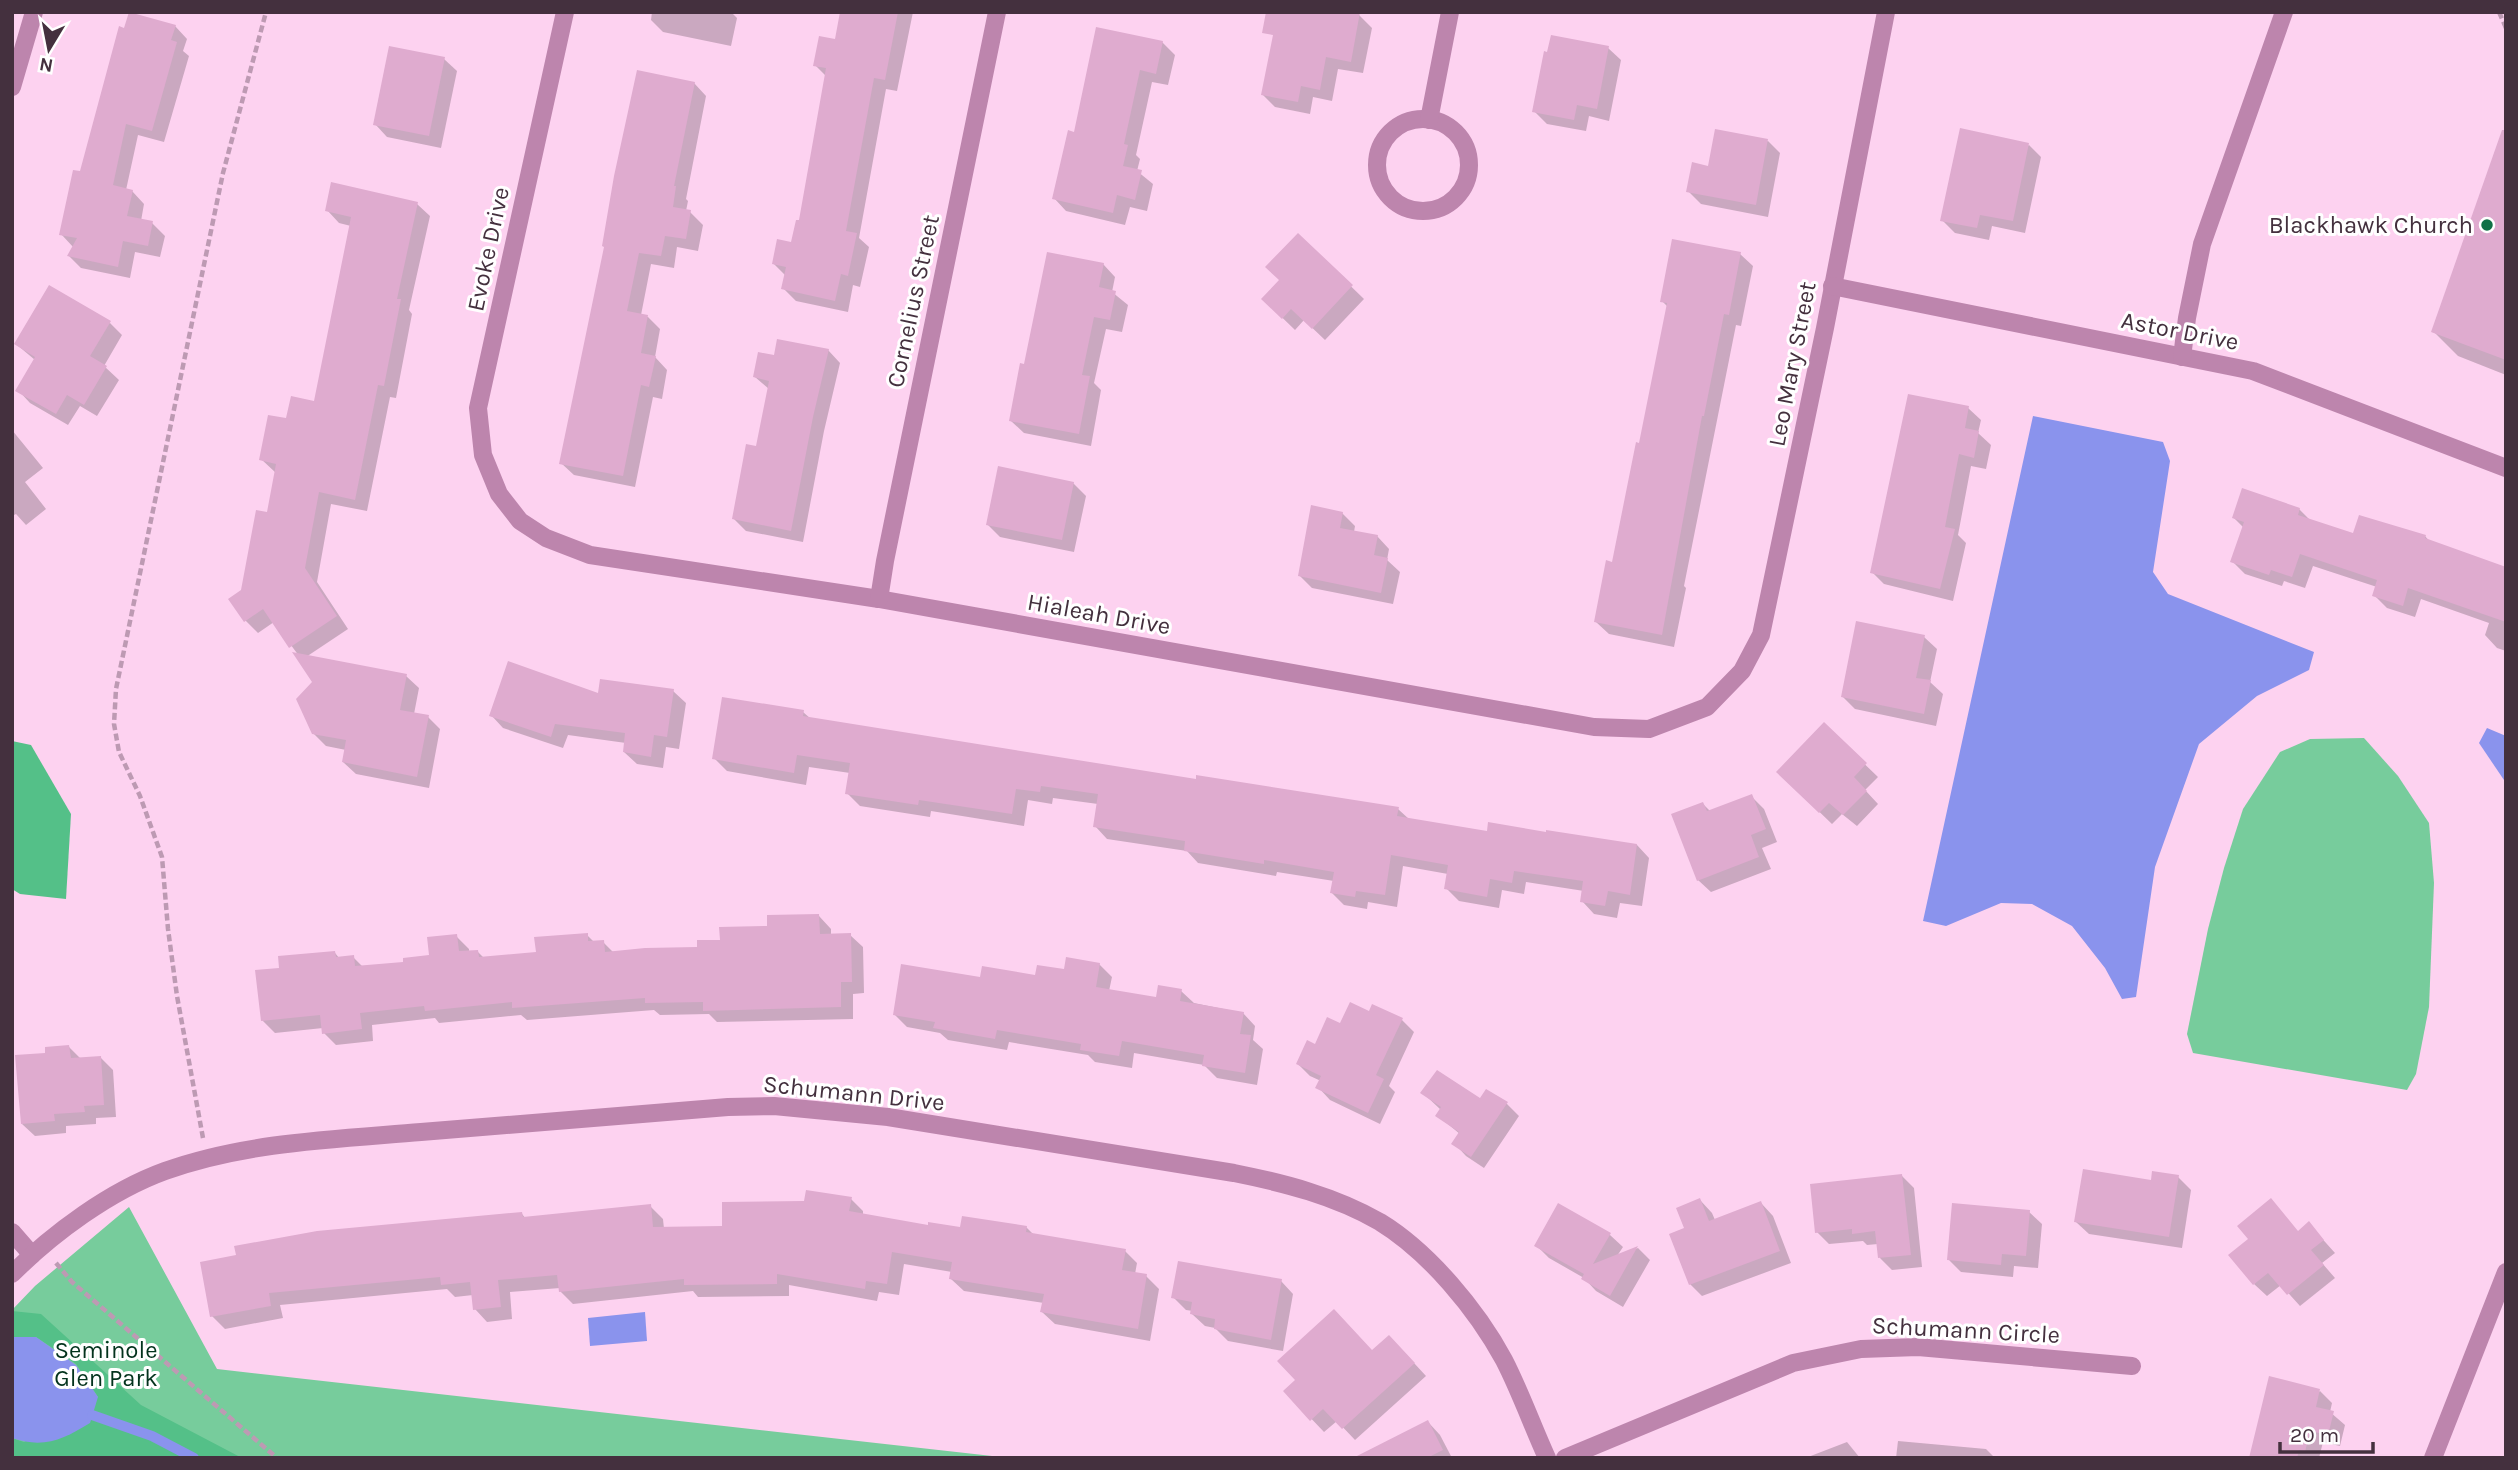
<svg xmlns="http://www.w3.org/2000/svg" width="2518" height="1470" viewBox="0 0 2518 1470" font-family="Karla,sans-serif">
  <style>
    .green { fill: #77cc9c }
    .forest { fill: #54c088 }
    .water { fill: #8a93ed }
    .shadow { fill: #0003 }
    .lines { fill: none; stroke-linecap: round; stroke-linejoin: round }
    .stream { stroke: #8a93ed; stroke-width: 10 }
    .building { fill: #dfabcf }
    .path { stroke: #bd9ab3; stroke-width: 4.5; stroke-dasharray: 7 3.5; stroke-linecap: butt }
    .minor { stroke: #bd85ad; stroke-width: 18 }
    .poi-dot { fill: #0f7046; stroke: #fff; stroke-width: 2.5 }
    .labels { text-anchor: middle; stroke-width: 6; stroke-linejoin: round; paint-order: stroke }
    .poi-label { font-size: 24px; fill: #44303e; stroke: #fff; text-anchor: end }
    .street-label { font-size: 24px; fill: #44303e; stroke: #fff }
    .park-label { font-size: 24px; fill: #03331d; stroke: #fff }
  </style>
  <rect width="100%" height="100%" fill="#fdd2f0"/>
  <g class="green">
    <polygon points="2364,738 2398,776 2429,823 2434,883 2429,1007 2416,1074 2407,1090 2193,1053 2187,1034 2208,929 2224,868 2243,809 2280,752 2310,739"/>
    <polygon points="129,1207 217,1369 1010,1458 12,1458 12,1310 35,1286"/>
  </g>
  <g class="forest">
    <polygon points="12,741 31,745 71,814 66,899 20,894 12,889"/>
    <polygon points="12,1311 41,1314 141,1405 242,1458 12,1458 12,1438 24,1442 98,1397 76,1364 36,1337 12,1337"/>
  </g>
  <g class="water">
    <polygon points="2033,416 2163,442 2170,461 2153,572 2168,594 2314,652 2309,670 2257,696 2199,744 2155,867 2136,997 2122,999 2105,968 2072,926 2032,904 2001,903 1946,926 1923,921"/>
    <polygon points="2487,728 2506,736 2506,783 2479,743"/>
    <polygon points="645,1312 647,1341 590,1346 588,1318"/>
    <path d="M12,1337h24l40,28 22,32 -8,26c-26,16 -46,26 -78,15z"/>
  </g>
  <g class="shadow">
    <polygon points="652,12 731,12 737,18 731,46 663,32 651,20"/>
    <polygon points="842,12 913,12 897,91 886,89 859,238 869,247 860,287 853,285 848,312 796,301 783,288 786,276 774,264 793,244 800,222 827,77 815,65 837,41"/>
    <polygon points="1359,15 1372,28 1363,73 1338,69 1332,101 1313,97 1310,114 1275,107 1263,95"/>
    <polygon points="175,26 187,39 183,51 189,56 164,142 138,135 126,190 132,191 144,204 141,221 152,223 165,236 160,257 135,252 130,278 81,268 69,256 74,248 61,234 81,174"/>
    <polygon points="1162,42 1175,55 1168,85 1152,82 1136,155 1140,159 1137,171 1153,184 1147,211 1130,207 1125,225 1066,211 1054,198 1075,134"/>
    <polygon points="1608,48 1621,60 1609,121 1589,116 1586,131 1547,124 1534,111"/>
    <polygon points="444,59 457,71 441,148 387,137 375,124"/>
    <polygon points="694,83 706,96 686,199 688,201 686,211 690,212 703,225 698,251 677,247 674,268 651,264 641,315 648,317 660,329 655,357 667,370 662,399 653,397 635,487 574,475 561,463"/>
    <polygon points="2506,124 2506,375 2458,356 2433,331"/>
    <polygon points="1768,141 1780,153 1768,217 1701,204 1688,191 1709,168"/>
    <polygon points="2029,145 2041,157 2025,233 1992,226 1989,240 1955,233 1942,220"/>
    <polygon points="417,204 430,216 409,310 412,314 396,398 390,397 367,511 331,504 317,582 348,629 306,657 406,676 419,688 414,714 428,717 440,729 429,788 356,774 343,762 346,750 326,746 313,733 314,682 299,656 274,622 258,633 245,620 243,591 268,514 276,473 261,459 287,420 316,403 351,226 339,223 327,210"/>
    <polygon points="1298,235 1364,299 1325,340 1304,320 1295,330 1263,299 1281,281"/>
    <polygon points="1740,254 1753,266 1741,326 1736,325 1684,586 1686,588 1674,647 1609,634 1596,622 1613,564 1641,445 1668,307 1662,301"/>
    <polygon points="1103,264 1115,277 1112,292 1128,305 1122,332 1106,329 1094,383 1101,390 1091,446 1024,433 1011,421 1025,366"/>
    <polygon points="110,323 122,335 104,366 119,380 97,416 80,406 68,425 30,403 18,390 35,360 16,344"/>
    <polygon points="828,350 840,363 824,431 803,542 746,531 734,519 758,448 769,389 755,377 775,357"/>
    <polygon points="1968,408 1981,420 1978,433 1991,445 1986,469 1971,466 1958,535 1966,543 1953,601 1884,584 1872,572"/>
    <polygon points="12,430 43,468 25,482 46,509 26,525 16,514 12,516"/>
    <polygon points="1073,483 1086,496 1074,552 1000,537 987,524"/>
    <polygon points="2299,509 2311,521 2354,535 2425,536 2431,543 2506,569 2506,651 2497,648 2485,635 2489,623 2421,599 2415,617 2387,608 2374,595 2377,587 2313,566 2305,588 2284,581 2282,586 2245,574 2232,561 2244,528 2234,518"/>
    <polygon points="1342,513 1355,526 1354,532 1377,536 1389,549 1387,560 1400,572 1393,604 1312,588 1300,576"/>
    <polygon points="1924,637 1937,649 1930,682 1943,694 1936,726 1855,709 1843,697"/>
    <polygon points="673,691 686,703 679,749 666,747 663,768 637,764 624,752 626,743 568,735 563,748 503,728 491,715 599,695"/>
    <polygon points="803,712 811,719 1197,781 1398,809 1410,820 1488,833 1637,845 1649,858 1642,906 1620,903 1617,918 1594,914 1582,901 1584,891 1526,882 1524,894 1502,890 1499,908 1459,901 1446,888 1448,874 1403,866 1397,907 1368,902 1367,909 1344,905 1332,893 1334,881 1277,872 1276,876 1198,863 1187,851 1107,839 1095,826 1098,804 1053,798 1052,804 1028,800 1024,826 931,811 930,817 860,806 847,793 850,773 809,767 806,785 727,771 714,758"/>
    <polygon points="1824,725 1878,777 1865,790 1878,804 1857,826 1842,814 1832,824 1778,772"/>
    <polygon points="1751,796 1764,809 1777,842 1762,848 1771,869 1711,892 1698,880 1703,804 1711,812"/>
    <polygon points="819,916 831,929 831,935 850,935 863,947 864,993 853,994 853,1019 717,1022 709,1014 660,1015 654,1010 527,1020 521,1015 439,1023 435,1018 372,1025 373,1041 336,1045 324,1033 323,1028 275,1033 262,1020 281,969 335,953 340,959 353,957 363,967 405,964 431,957 456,936 469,949 469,952 477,951 484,958 538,954 587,935 595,943 603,942 614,953 699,948"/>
    <polygon points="1099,964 1112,977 1109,991 1157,999 1181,991 1194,1003 1243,1013 1255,1026 1253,1040 1263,1049 1257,1085 1217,1078 1204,1065 1134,1053 1132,1068 1095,1062 1088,1055 1009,1042 1007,1050 948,1040 940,1033 907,1027 895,1015 982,979 1036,977"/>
    <polygon points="1370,1014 1402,1020 1414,1032 1389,1086 1395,1092 1380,1124 1330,1100 1318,1087 1321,1081 1310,1076 1298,1064 1340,1025"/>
    <polygon points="69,1047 81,1059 100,1057 113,1070 116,1117 96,1118 96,1124 66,1126 66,1133 35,1136 22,1124"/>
    <polygon points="1423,1093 1507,1104 1519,1116 1484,1168 1466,1156 1454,1143 1460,1134 1438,1116 1441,1110"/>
    <polygon points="1902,1176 1914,1188 1922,1267 1892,1270 1880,1258 1878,1244 1867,1245 1863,1241 1829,1244 1817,1232"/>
    <polygon points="2178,1177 2191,1190 2182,1248 2089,1234 2076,1222 2153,1182"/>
    <polygon points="851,1199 863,1211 863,1215 929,1227 962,1229 1026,1227 1034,1235 1125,1251 1137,1263 1135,1274 1146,1276 1159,1289 1150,1341 1055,1324 1042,1312 1044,1303 964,1291 951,1279 952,1272 904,1264 899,1295 879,1292 877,1301 789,1285 789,1296 698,1297 693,1291 573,1304 560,1291 560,1288 510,1292 512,1319 487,1322 475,1309 473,1295 455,1297 447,1289 280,1305 283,1318 225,1329 212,1316 202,1263 522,1214 526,1219 650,1206 663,1219 664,1229 724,1227 806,1203"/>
    <polygon points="1700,1200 1712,1213 1715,1220 1761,1203 1773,1216 1791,1263 1702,1296 1690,1284 1686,1229"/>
    <polygon points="1559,1206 1610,1235 1623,1247 1617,1256 1638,1248 1650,1260 1623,1307 1596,1291 1584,1278 1549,1258 1536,1245"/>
    <polygon points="2029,1212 2042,1224 2038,1268 2014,1266 2013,1277 1961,1272 1949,1260"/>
    <polygon points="2309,1224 2335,1253 2322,1263 2335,1278 2300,1306 2281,1285 2267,1296 2254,1284 2299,1232"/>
    <polygon points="1281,1281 1293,1294 1283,1351 1228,1341 1215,1328 1205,1326 1192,1314 1193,1311 1186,1310 1173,1297"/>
    <polygon points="1402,1350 1426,1376 1355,1440 1337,1421 1324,1432 1285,1391 1373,1352"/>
    <polygon points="2320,1391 2332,1403 2330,1412 2345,1425 2340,1446 2323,1442 2319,1458 2252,1458"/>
    <polygon points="1428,1422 1440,1435 1452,1458 1361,1458"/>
    <polygon points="1898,1441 1986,1449 1995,1458 1896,1458"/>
    <polygon points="1847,1442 1860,1458 1808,1457"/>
  </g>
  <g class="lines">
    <polyline class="stream" points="92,1415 152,1436 194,1458"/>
  </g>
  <g class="building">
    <polygon points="129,12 176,25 171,40 177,42 152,131 126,124 113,185 133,190 127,216 153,221 148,246 123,241 118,267 67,256 77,238 59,235 73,170 80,171 119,26 124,28"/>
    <polygon points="840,12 898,12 885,80 874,78 846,231 857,233 848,276 841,274 835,301 781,289 786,267 772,264 777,239 791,242 796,220 799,220 826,68 813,66 819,36 835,39"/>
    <polygon points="1266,12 1360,12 1351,62 1326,57 1320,90 1301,86 1298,102 1261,95 1273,35 1262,33"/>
    <polygon points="1096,27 1163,41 1156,74 1140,70 1124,144 1128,145 1123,166 1142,170 1135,200 1117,195 1113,213 1052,199 1068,130 1074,132"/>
    <polygon points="1551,35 1609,46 1597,109 1577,105 1574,120 1532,112 1544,51 1547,52"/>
    <polygon points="389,46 445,57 429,136 373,125"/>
    <polygon points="637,70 695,82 674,186 676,186 673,207 691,210 686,239 665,236 661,256 639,253 627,311 648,315 641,353 656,356 649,387 641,385 623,476 559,464 604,247 602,246 614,176"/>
    <polygon points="1960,128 2029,143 2013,221 1980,215 1977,228 1940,221"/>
    <polygon points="1715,129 1768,139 1756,205 1686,192 1692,162 1708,166"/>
    <polygon points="2502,130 2506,130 2506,360 2431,332"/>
    <polygon points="331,182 418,202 397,299 401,299 384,386 378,385 355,500 319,492 305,568 337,616 289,648 263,609 244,622 228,599 241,590 256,510 267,512 276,464 259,460 268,415 286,418 291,396 314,401 351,217 325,211"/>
    <polygon points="1298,233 1353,285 1312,329 1291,309 1282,319 1261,299 1279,280 1265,267"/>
    <polygon points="1672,239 1741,252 1729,315 1724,314 1704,416 1702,416 1662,635 1594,622 1606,560 1612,562 1636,442 1639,443 1667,303 1660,302"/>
    <polygon points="1047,252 1104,263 1099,287 1116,291 1110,320 1094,317 1082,375 1090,376 1079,434 1009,421 1020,363 1024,364"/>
    <polygon points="49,285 111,321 90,356 107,366 84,405 67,395 56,414 15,391 35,357 14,344"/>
    <polygon points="777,339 829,349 813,417 791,531 732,519 746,444 756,446 769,381 753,377 758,352 774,355"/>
    <polygon points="1908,394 1969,406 1965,428 1979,431 1974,458 1959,454 1945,527 1955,529 1940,589 1870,573"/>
    <polygon points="998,466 1074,482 1062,540 986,525"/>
    <polygon points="2242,488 2300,508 2298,515 2353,533 2359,515 2426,535 2425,538 2506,567 2506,622 2408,588 2403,606 2372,596 2377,580 2300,554 2292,577 2271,570 2269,575 2230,562 2244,522 2232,518"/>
    <polygon points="1311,505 1343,512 1340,528 1378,535 1374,555 1388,558 1381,593 1298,576"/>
    <polygon points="1856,621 1925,635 1916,678 1931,680 1924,714 1841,697"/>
    <polygon points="292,652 407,674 400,710 429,715 417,777 342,762 346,740 312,734 296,699 312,682"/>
    <polygon points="508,661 598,693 600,679 674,689 667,737 654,735 651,757 623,752 625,733 555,724 551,737 489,716"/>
    <polygon points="722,697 804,710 803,716 1196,779 1196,775 1399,807 1397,816 1487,831 1488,822 1546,832 1546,830 1637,844 1630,895 1608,891 1605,906 1580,902 1583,881 1514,871 1512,883 1490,879 1487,897 1444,889 1448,865 1391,855 1385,895 1356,891 1355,897 1330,893 1334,872 1264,860 1264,864 1184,851 1185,841 1093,827 1098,794 1041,786 1040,792 1016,789 1012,814 919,800 918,805 845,794 850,763 797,755 794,773 712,759"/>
    <polygon points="1824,722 1867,763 1854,777 1867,791 1843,815 1829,803 1819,813 1776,772"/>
    <polygon points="1752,794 1766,829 1751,835 1759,857 1697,881 1671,814 1703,802 1707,811"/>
    <polygon points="819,914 820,934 851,933 852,982 841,982 841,1007 703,1011 703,1002 645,1003 645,998 512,1008 512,1002 425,1011 424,1006 360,1013 362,1029 322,1034 320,1015 261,1021 255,970 279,968 278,956 335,951 336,957 354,955 355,966 403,962 403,958 429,955 427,937 457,934 459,951 478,950 479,957 536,952 534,937 588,933 588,941 604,940 605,952 645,948 697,947 697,940 720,940 719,927 767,926 767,915"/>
    <polygon points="1066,957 1100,963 1096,987 1156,997 1158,985 1182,989 1180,1001 1244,1012 1240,1034 1251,1035 1245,1073 1202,1066 1204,1055 1122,1041 1119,1056 1080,1050 1081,1044 997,1030 995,1039 933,1028 935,1022 893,1015 901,964 980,977 982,966 1035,975 1037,965 1064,969"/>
    <polygon points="1350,1002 1369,1011 1372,1004 1403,1018 1376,1075 1384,1079 1368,1113 1315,1088 1321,1076 1296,1064 1307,1040 1315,1044 1327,1017 1340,1023"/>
    <polygon points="69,1045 71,1058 101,1056 104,1105 84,1106 85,1112 54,1114 55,1121 21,1124 15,1055 45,1053 45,1047"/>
    <polygon points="1437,1070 1480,1098 1486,1089 1508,1102 1471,1157 1451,1144 1459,1132 1435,1116 1441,1107 1420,1093"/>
    <polygon points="2083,1169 2151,1180 2152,1171 2179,1175 2169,1237 2074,1222"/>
    <polygon points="1902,1174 1911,1255 1878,1258 1875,1231 1852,1234 1852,1229 1815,1233 1810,1184"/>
    <polygon points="806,1190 852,1197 849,1211 928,1225 928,1222 960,1227 962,1216 1027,1226 1026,1232 1126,1249 1122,1270 1147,1274 1138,1329 1040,1312 1044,1294 949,1279 952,1262 892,1252 887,1284 866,1281 865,1289 777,1274 777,1284 684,1285 684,1279 559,1292 557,1275 498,1280 501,1307 473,1310 470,1282 441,1285 440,1277 269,1293 271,1306 210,1317 200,1262 236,1255 234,1246 317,1231 522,1212 523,1217 651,1204 653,1227 722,1226 722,1202 804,1201"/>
    <polygon points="1700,1198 1709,1221 1761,1201 1780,1251 1689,1285 1669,1234 1684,1228 1676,1208"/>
    <polygon points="2271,1198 2298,1231 2309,1221 2324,1240 2311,1250 2324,1265 2287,1295 2268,1273 2253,1285 2228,1255 2248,1239 2237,1226"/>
    <polygon points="1558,1203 1611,1233 1593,1264 1638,1246 1610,1296 1581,1279 1584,1274 1534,1246"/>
    <polygon points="1952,1203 2030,1210 2026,1256 2002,1254 2001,1265 1947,1260"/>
    <polygon points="1178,1261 1282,1279 1271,1340 1214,1329 1215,1319 1190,1314 1192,1302 1171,1298"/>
    <polygon points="1334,1309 1372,1350 1389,1335 1415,1363 1342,1429 1323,1409 1310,1421 1283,1391 1295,1380 1277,1361"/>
    <polygon points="2269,1376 2320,1389 2316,1407 2334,1411 2328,1435 2310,1431 2305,1452 2299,1450 2297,1458 2249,1458"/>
    <polygon points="1428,1420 1443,1450 1427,1458 1353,1458"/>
  </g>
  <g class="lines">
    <g class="path">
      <polyline points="2499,12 2506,28"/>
      <polyline points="203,1138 177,996 168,929 162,857 140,796 119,752 114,724 116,689 223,173 266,12"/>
      <polyline points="56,1263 72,1282 277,1458"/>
    </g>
    <g class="minor">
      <polyline points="565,12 478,408 483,455 499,494 520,521 546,538 590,555 879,599 1594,727 1649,729 1707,707 1742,671 1761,635 1825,328 1886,12"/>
      <polyline points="12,87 34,12"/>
      <circle cx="1423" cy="165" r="46"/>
      <polyline points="1429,120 1450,12"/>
      <polyline points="1832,286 2253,371 2506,468"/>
      <polyline points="2182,357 2187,318 2202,244 2284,12"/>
      <polyline points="879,599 885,561 997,12"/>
      <polyline points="12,1232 32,1255"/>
      <path d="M12,1274c41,-41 98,-83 153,-103 80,-29 172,-32 256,-39 103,-8 205,-17 307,-25l46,-1 114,11 346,56c50,10 101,23 146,49 49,30 97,88 124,138 16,31 28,65 43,98"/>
      <polyline points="1565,1458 1793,1363 1861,1349 1918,1347 2132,1366"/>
      <polyline points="2433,1458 2506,1272"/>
    </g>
  </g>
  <circle class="poi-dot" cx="2487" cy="225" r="7"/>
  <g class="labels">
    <g class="poi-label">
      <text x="2473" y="233">Blackhawk Church</text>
    </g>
    <g class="street-label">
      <text transform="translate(488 249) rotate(-78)" y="8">Evoke Drive</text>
      <text transform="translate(913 301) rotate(-78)" y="8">Cornelius Street</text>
      <text transform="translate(2180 331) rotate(11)" y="8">Astor Drive</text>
      <text transform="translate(1792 364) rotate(-79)" y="8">Leo Mary Street</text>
      <text transform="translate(1099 614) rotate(10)" y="8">Hialeah Drive</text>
      <text transform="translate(854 1093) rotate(6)" y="8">Schumann Drive</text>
      <text transform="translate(1966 1330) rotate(3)" y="8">Schumann Circle</text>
    </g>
    <g class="park-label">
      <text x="106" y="1358">Seminole<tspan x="106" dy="28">Glen Park</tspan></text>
    </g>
  </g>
  <rect width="2518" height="1470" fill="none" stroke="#44303e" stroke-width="28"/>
  <g transform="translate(49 49) rotate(190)" stroke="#ffffff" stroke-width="5" paint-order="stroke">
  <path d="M0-5L12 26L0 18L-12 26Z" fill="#44303e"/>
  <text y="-10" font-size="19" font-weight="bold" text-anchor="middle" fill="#44303e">N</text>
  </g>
  <path d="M2280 1442v10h93v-10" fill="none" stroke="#44303e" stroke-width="3.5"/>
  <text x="2290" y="1442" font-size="21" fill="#44303e" stroke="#ffffff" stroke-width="5" paint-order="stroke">20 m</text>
</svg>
